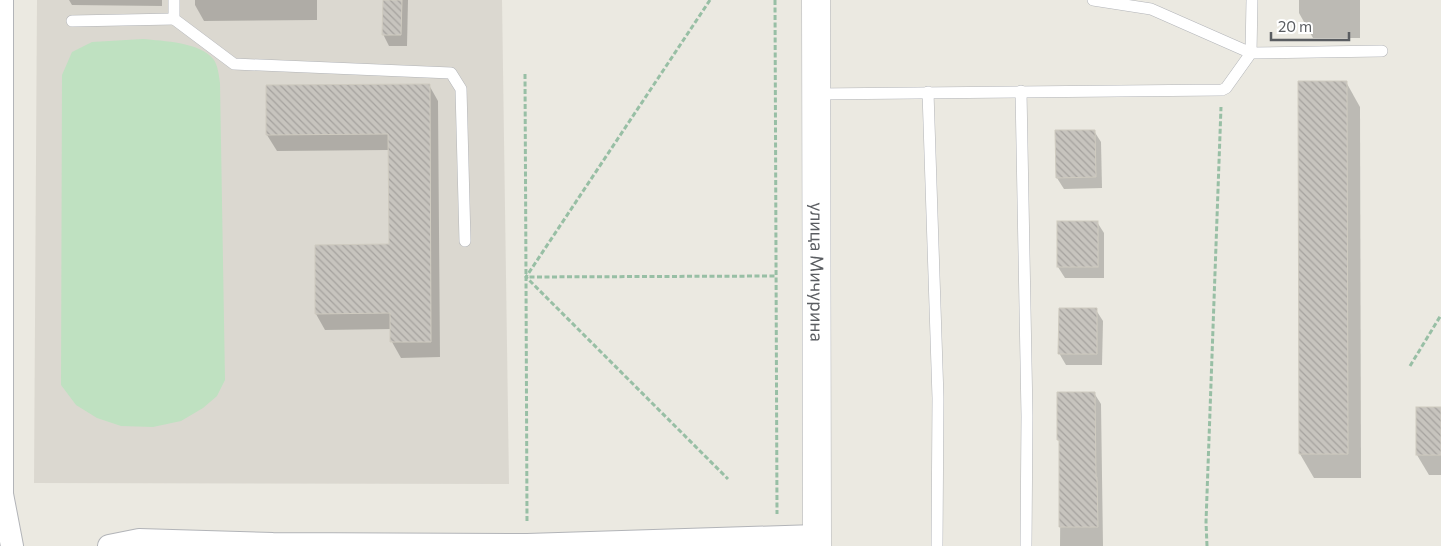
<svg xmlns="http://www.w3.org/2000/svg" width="1441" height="546" viewBox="0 0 1441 546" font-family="Commissioner,sans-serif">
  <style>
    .education { fill: #dbd8d0 }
    .green { fill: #bfe1c1 }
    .shadow { fill: #0003 }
    .building { fill: url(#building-back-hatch); stroke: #cfcbc0 }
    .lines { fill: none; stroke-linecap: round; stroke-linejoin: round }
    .service-casing { stroke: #b2b4b8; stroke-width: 12 }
    .minor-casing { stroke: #b2b4b8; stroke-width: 24 }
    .tertiary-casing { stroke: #b2b4b8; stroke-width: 29 }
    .path { stroke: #98bfa5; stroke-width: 3; stroke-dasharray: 5 2.5; stroke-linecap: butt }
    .service { stroke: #fff; stroke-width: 11 }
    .minor { stroke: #fff; stroke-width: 22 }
    .tertiary { stroke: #fff; stroke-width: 28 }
    .labels { text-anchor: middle; stroke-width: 4.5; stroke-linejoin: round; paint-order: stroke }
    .street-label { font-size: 18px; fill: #5a5d61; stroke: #fff }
  </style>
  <defs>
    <pattern id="building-back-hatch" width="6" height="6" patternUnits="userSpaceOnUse" patternTransform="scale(1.25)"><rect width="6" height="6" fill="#c7c4be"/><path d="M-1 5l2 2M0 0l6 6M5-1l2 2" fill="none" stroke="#a5a29e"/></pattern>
  </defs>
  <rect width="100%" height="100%" fill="#ebe9e1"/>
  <polygon class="education" points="37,0 502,0 509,484 34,483"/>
  <path class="green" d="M143,39c20,2 58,3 71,21 4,6 5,16 6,23l5,297 -8,16 -14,12 -22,13 -28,6 -32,-1 -24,-8 -21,-13 -15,-20 1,-310 10,-23 20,-10z"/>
  <g class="shadow">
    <polygon points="69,0 162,0 162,6 72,5"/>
    <polygon points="195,0 317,0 317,20 204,21 195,5"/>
    <polygon points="384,0 408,0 407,46 389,46 383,34"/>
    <polygon points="1299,0 1360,0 1360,38 1313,38 1299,13"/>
    <polygon points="1346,82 1360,107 1361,478 1314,478 1300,454"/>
    <polygon points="429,85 438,101 440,357 401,358 392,342 392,329 325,330 316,314 390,245 389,150 277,151 267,135"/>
    <polygon points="1094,131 1101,142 1102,188 1064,189 1057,178"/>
    <polygon points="1097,222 1104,233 1104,278 1065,278 1058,267"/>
    <polygon points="1096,310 1103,321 1102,365 1066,365 1059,353"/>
    <polygon points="1094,393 1101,404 1103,546 1060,546 1061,443 1058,440"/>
    <polygon points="1441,408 1441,475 1429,475 1417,455"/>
  </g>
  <g class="building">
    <polygon points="383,0 402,0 401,35 382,35"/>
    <polygon points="1298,81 1347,81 1348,454 1299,454"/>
    <polygon points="430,84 431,342 390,342 390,313 315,314 315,245 389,244 388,134 266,135 266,85"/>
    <polygon points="1055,130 1095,130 1096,177 1056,178"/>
    <rect x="1057" y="221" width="41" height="46"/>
    <polygon points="1059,308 1097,308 1097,354 1058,354"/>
    <polygon points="1057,392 1095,392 1096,477 1097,477 1098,527 1059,527 1059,440 1057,440"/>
    <rect x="1416" y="407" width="25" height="48"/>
  </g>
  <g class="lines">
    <g class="service-casing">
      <g id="service">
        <polyline points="174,0 174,19 234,64 451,73 461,89 465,241"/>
        <polyline points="1093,0 1151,9 1251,53 1252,0"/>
        <polyline points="72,21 174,19"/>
        <polyline points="1021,91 1027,416 1026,546"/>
        <polyline points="928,92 938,398 937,546"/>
        <polyline points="816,94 1222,90 1226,88 1251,53 1382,51"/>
      </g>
    </g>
    <g class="minor-casing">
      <g id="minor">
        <polyline points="2,0 2,494 12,546"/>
        <polyline points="109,546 139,540 273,544 527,545 816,536"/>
      </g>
    </g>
    <g class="tertiary-casing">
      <g id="tertiary">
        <path id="s1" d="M816,0l1,546"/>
      </g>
    </g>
    <g class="path">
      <polyline points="710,0 526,277 728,479"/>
      <polyline points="775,0 777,514"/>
      <polyline points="525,74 526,277"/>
      <polyline points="1410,366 1441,315"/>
      <polyline points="527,521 526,277 777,276"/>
      <polyline points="1207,546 1206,522 1221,107"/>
    </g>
    <use href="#service" class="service"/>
    <use href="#minor" class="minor"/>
    <use href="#tertiary" class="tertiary"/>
  </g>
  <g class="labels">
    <g class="street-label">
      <text dy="6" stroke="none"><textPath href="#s1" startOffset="272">улица Мичурина</textPath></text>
    </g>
  </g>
  <path d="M1271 32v8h78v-8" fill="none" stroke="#5a5d61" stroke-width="2.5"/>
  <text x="1278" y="32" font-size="15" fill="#5a5d61" stroke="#ffffff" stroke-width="4" paint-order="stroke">20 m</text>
</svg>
